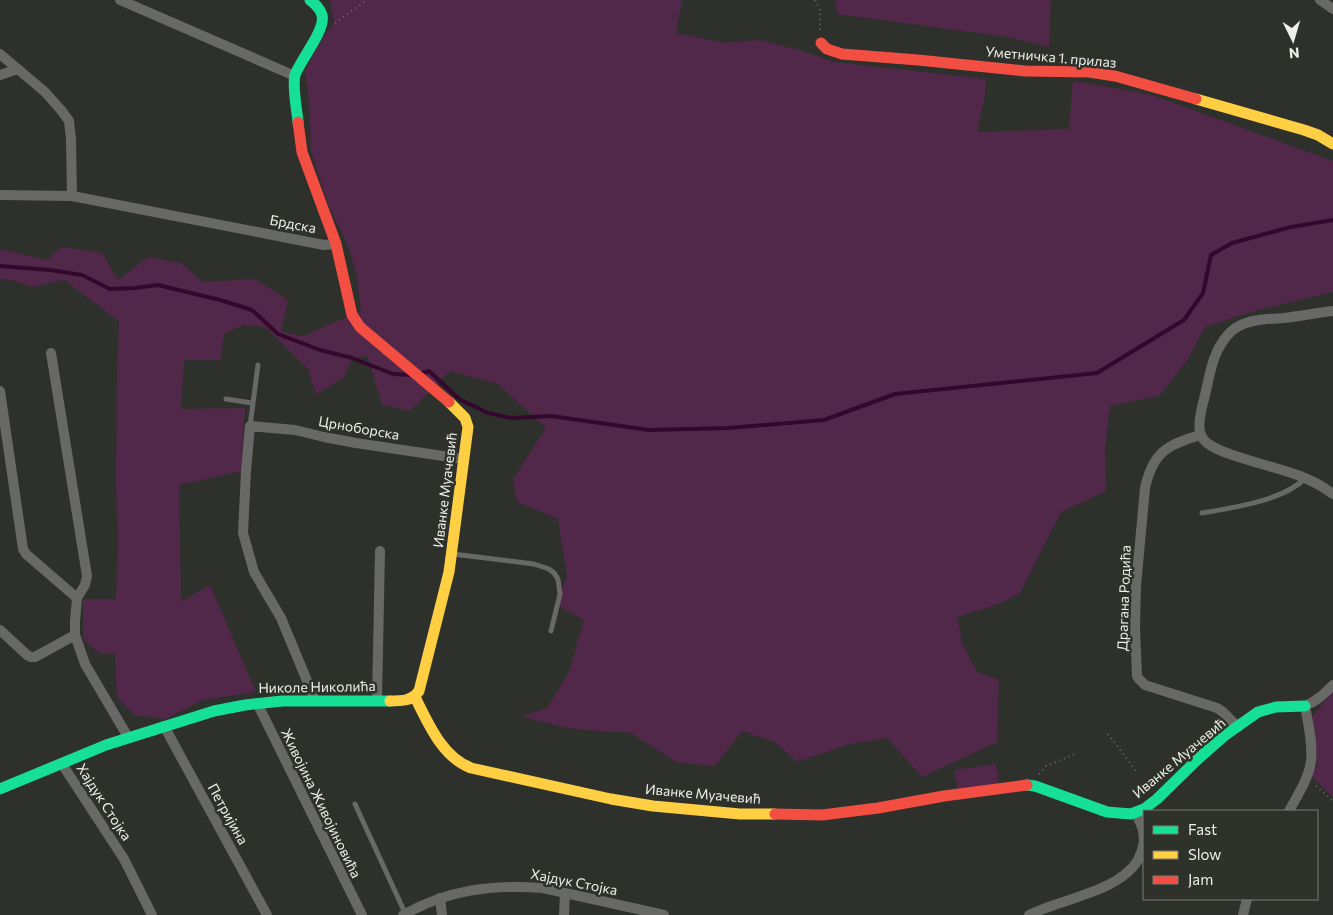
<svg xmlns="http://www.w3.org/2000/svg" width="1333" height="915" viewBox="0 0 1333 915" font-family="Commissioner,sans-serif">
  <style>
    .green { fill: #52284a }
    .lines { fill: none; stroke-linecap: round; stroke-linejoin: round }
    .stream { stroke: #34082d; stroke-width: 4 }
    .path { stroke: #6a6c69; stroke-width: 2; stroke-dasharray: 1 4; stroke-linecap: butt }
    .lane { stroke: #686867; stroke-width: 5 }
    .street { stroke: #686867; stroke-width: 10 }
    .fast { stroke: #16e098; stroke-width: 11 }
    .slow { stroke: #ffcf43; stroke-width: 11 }
    .jam { stroke: #f24e42; stroke-width: 11 }
    .labels { text-anchor: middle; stroke-width: 5; stroke-linejoin: round; paint-order: stroke }
    .street-label { font-size: 14px; fill: #edefeb; stroke: #2f312b }
  </style>
  <rect width="100%" height="100%" fill="#2e302c"/>
  <g class="green">
    <polygon points="331,0 682,0 676,33 724,43 759,40 800,50 833,62 986,79 985,95 977,132 1069,129 1073,81 1120,89 1154,96 1333,161 1333,292 1257,310 1205,327 1187,360 1159,396 1110,406 1105,449 1106,491 1061,512 1020,593 999,604 957,617 962,643 977,672 999,680 997,742 922,777 887,738 849,744 797,762 775,742 742,731 715,766 676,762 631,733 573,729 522,717 547,708 569,672 584,620 555,604 567,576 558,519 517,502 513,479 546,428 498,384 450,371 410,411 382,404 367,356 352,358 345,376 316,395 308,369 265,327 243,325 224,334 220,360 184,360 181,409 245,408 241,471 179,485 181,602 210,585 256,692 202,700 166,719 134,715 117,697 115,653 100,654 83,639 83,599 116,599 118,538 116,485 117,368 119,321 64,280 33,287 7,279 0,279 0,249 47,260 61,247 102,253 118,280 148,257 181,263 203,282 255,279 288,300 281,332 303,336 361,311 357,277 349,248 328,204 311,151 309,102 305,71 321,40 334,23 330,1"/>
    <polygon points="835,0 1051,0 1049,47 1008,37 837,14"/>
    <polygon points="1333,691 1333,797 1310,775 1317,766 1312,717"/>
    <polygon points="996,764 999,784 958,791 954,770"/>
  </g>
  <g class="lines">
    <g class="stream">
      <polyline points="0,266 50,270 82,275 110,289 135,288 158,285 220,300 252,310 278,334 320,350 352,358 393,374 411,375"/>
      <polyline points="422,373 429,371 459,399 488,413 511,418 551,416 649,430 728,428 824,420 895,394 1097,373 1184,320 1203,293 1211,255 1232,243 1291,227 1333,220"/>
    </g>
    <g class="path">
      <polyline points="815,0 820,10 820,32"/>
      <polyline points="335,23 367,0"/>
      <polyline points="1108,734 1136,771"/>
      <polyline points="1039,774 1046,766 1075,754"/>
      <polyline points="1316,786 1333,801"/>
    </g>
    <g class="lane">
      <polyline points="226,399 252,403"/>
      <polyline points="250,426 258,365"/>
      <path d="M1202,513c29,-5 84,-13 103,-35"/>
      <polyline points="453,554 534,564 549,569 554,573 558,579 560,594 551,631"/>
      <polyline points="355,804 405,913"/>
    </g>
    <g class="street">
      <polyline points="120,0 295,76"/>
      <polyline points="1320,0 1333,9"/>
      <polyline points="0,54 45,92 61,110 69,121 71,139 72,196"/>
      <polyline points="0,75 18,69"/>
      <polyline points="0,195 72,196 324,245 336,244"/>
      <path d="M1333,311c-16,2 -33,5 -49,7 -14,1 -32,1 -45,8 -12,6 -21,21 -25,33 -5,14 -7,30 -11,44 -3,13 -8,31 4,40 11,8 25,12 38,16 31,10 62,15 88,35"/>
      <polyline points="51,353 87,576 85,585 77,598 75,621 75,635 85,664 128,737"/>
      <polyline points="0,391 23,549 26,554 77,598"/>
      <path d="M1200,435c-33,10 -47,17 -55,53l-9,98 -1,42 2,48 2,3 6,6 72,23 6,4 15,15"/>
      <polyline points="0,630 27,655 31,657 35,657 75,635"/>
      <polyline points="315,700 281,618 254,572 243,533 246,471 250,426 295,430 324,437 356,443 463,459"/>
      <polyline points="377,700 380,551"/>
      <polyline points="257,703 362,915"/>
      <polyline points="164,726 267,915"/>
      <polyline points="62,764 124,859 152,915"/>
      <path d="M1289,811c8,-15 20,-33 22,-50 2,-18 -3,-38 -6,-55 12,-5 19,-12 28,-21"/>
      <polyline points="1136,812 1143,830 1144,840"/>
      <polyline points="440,898 442,915"/>
      <path d="M403,915c44,-25 89,-31 140,-27l121,27"/>
      <polyline points="564,915 565,893"/>
      <path d="M1029,915c31,-16 90,-23 109,-55 3,-6 5,-12 6,-19"/>
      <polyline points="1243,915 1247,899"/>
    </g>
    <g class="fast">
      <path d="M298,122c-1,-12 -6,-36 -3,-47 5,-15 31,-45 27,-60 -2,-7 -7,-11 -12,-15"/>
      <polyline points="1027,785 1035,786 1107,812 1131,814 1144,809 1157,799 1199,758 1224,736 1258,712 1276,707 1305,706"/>
      <polyline points="0,789 106,745 214,711 245,705 282,701 390,701"/>
    </g>
    <g class="slow">
      <polyline points="1196,99 1304,130 1318,135 1333,144"/>
      <path d="M415,697c13,26 27,60 56,71l140,31 42,7 87,8h35"/>
      <path d="M390,701c12,0 22,0 29,-10l30,-119 19,-145 -3,-9 -16,-16"/>
    </g>
    <g class="jam">
      <polyline points="821,43 827,49 842,54 918,60 1025,71 1089,72 1115,76 1196,99"/>
      <polyline points="298,122 302,152 336,244 352,315 360,327 449,402"/>
      <polyline points="775,814 822,815 878,808 944,796 1027,785"/>
    </g>
  </g>
  <g class="labels">
    <g class="street-label">
      <text transform="translate(1051 57) rotate(5)" y="5">Уметничка 1. прилаз</text>
      <text transform="translate(293 224) rotate(11)" y="5">Брдска</text>
      <text transform="translate(359 428) rotate(10)" y="5">Црноборска</text>
      <text transform="translate(445 490) rotate(-83)" y="5">Иванке Муачевић</text>
      <text transform="translate(1124 598) rotate(-88)" y="5">Драгана Родића</text>
      <text transform="translate(317 687) rotate(-1)" y="5">Николе Николића</text>
      <text transform="translate(1179 758) rotate(-40)" y="5">Иванке Муачевић</text>
      <text transform="translate(703 794) rotate(5)" y="5">Иванке Муачевић</text>
      <text transform="translate(104 802) rotate(57)" y="5">Хајдук Стојка</text>
      <text transform="translate(321 803) rotate(64)" y="5">Живојина Живојиновића</text>
      <text transform="translate(228 814) rotate(61)" y="5">Петријина</text>
      <text transform="translate(574 882) rotate(11)" y="5">Хајдук Стојка</text>
    </g>
  </g>
  <rect x="1143" y="810" width="175" height="90" fill="#2f312b" stroke="#7b7d78"/>
  <rect x="1153" y="826" width="25" height="8" fill="#16e098" stroke="#7b7d78"/>
  <text x="1188" y="835" font-size="15" fill="#edefeb">Fast</text>
  <rect x="1153" y="851" width="25" height="8" fill="#ffcf43" stroke="#7b7d78"/>
  <text x="1188" y="860" font-size="15" fill="#edefeb">Slow</text>
  <rect x="1153" y="876" width="25" height="8" fill="#f24e42" stroke="#7b7d78"/>
  <text x="1188" y="885" font-size="15" fill="#edefeb">Jam</text>
  <g transform="translate(1293 40) rotate(175)" stroke="#2f312b" stroke-width="4" paint-order="stroke">
  <path d="M0-4L9 19L0 12L-9 19Z" fill="#edefeb"/>
  <text y="-8" font-size="14" font-weight="bold" text-anchor="middle" fill="#edefeb">N</text>
  </g>
</svg>
